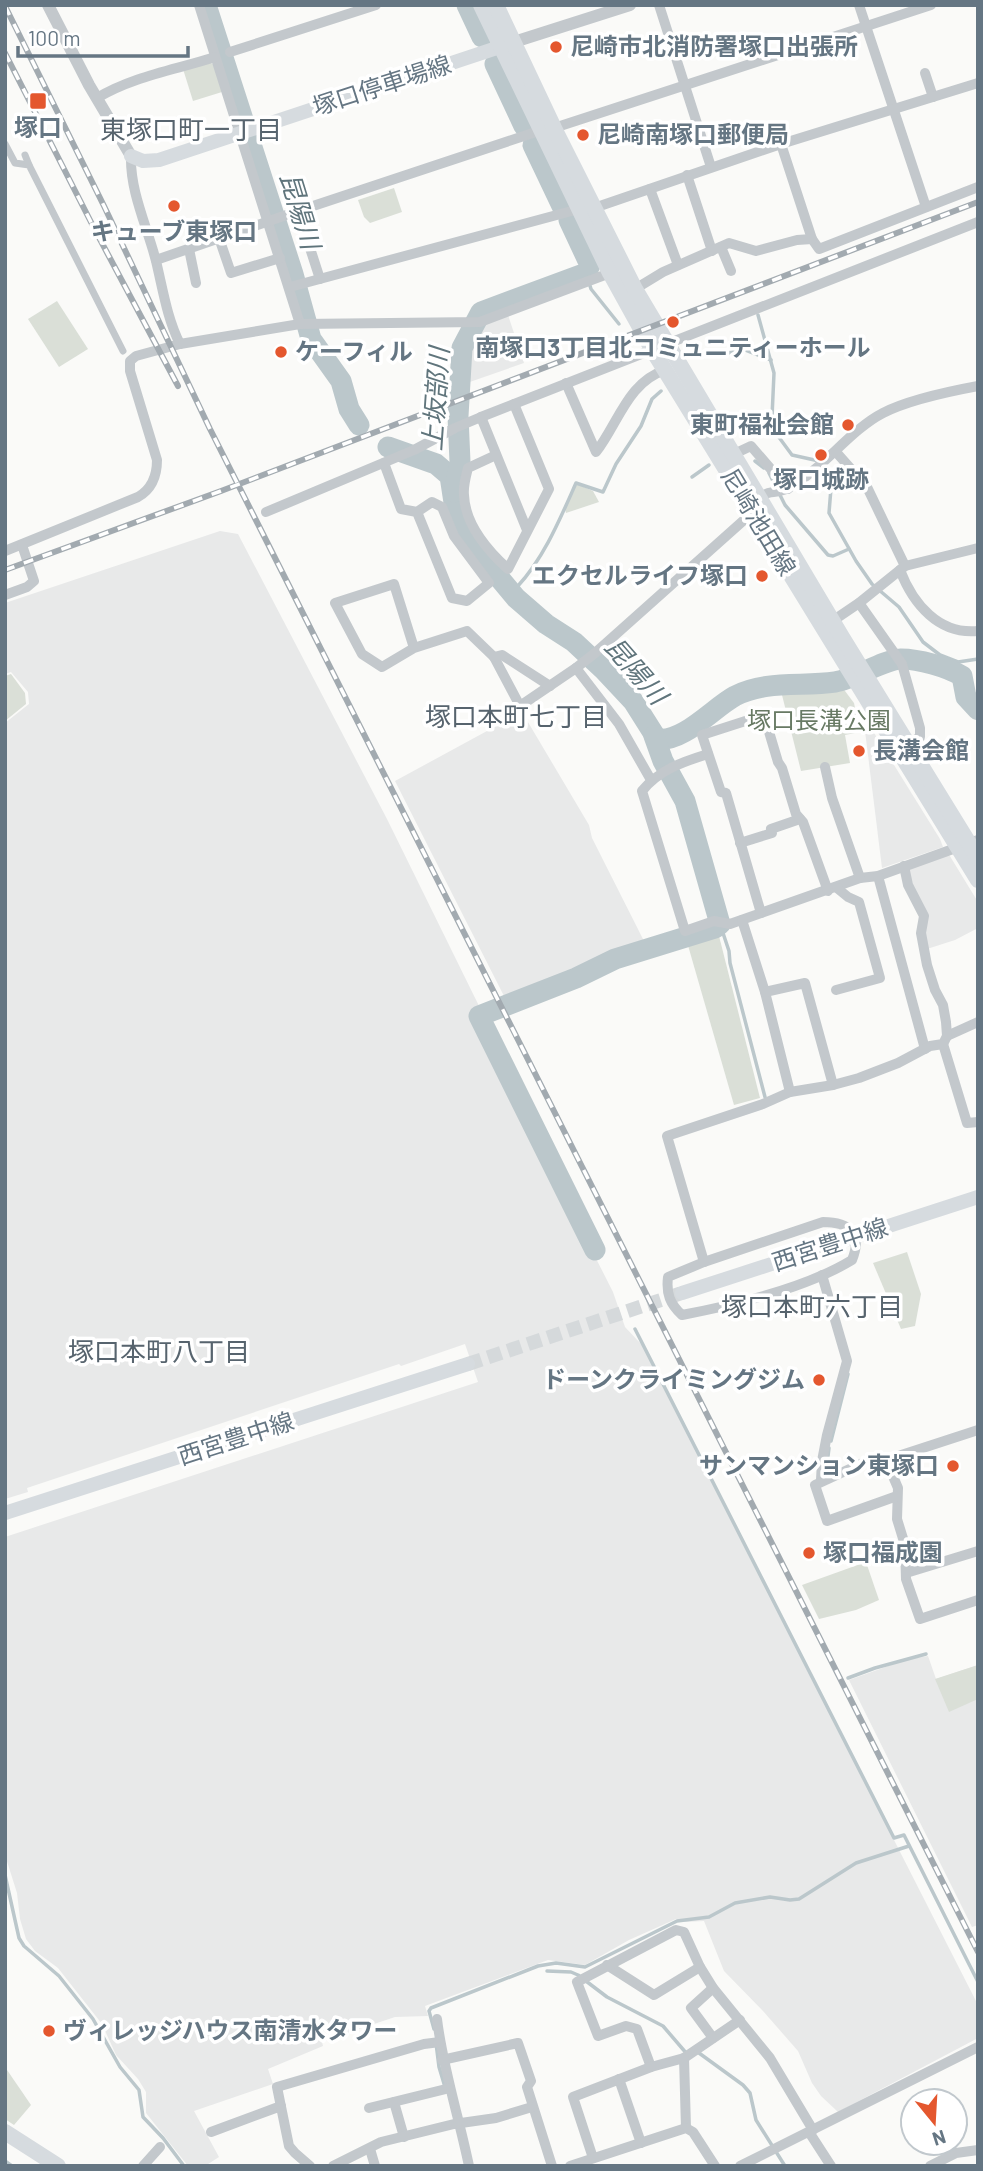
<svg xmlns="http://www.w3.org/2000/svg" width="983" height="2171" viewBox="0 0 983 2171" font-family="Barlow,'Noto Sans JP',sans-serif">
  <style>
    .built { fill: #e8e9e9 }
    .green { fill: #dadfd7 }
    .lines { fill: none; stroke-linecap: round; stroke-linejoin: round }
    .stream { stroke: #bbc7cb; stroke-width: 3.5 }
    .river { stroke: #bbc7cb; stroke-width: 21 }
    .secondary-tunnel { stroke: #d5d9db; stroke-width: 14; stroke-dasharray: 14 7; stroke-linecap: butt }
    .pedestrian { stroke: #c3c8cc; stroke-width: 7 }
    .minor { stroke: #c3c8cc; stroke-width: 10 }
    .tertiary { stroke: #c3c8cc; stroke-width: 12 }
    .secondary { stroke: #d6dbdf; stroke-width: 14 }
    .primary { stroke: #d6dbdf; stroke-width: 16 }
    .rail-casing { stroke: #a2aab0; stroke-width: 6 }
    .rail { stroke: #fff; stroke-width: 3.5; stroke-dasharray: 10; stroke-linecap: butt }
    .poi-dot { fill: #e4572e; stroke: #fff; stroke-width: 2.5 }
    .labels { text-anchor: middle; stroke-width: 7; stroke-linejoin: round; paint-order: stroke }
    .poi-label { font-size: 24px; font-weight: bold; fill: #657683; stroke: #fff; text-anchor: start }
    .street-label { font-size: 24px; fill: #657683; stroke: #fff }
    .park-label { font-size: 24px; fill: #687a64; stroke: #fff }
    .neighbourhood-label { font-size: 26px; fill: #57646e; stroke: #fff }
    .water-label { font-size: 26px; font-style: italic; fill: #60757c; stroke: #fff }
  </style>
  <rect width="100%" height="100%" fill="#fafaf8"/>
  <g class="built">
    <polygon points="508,315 524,363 464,384 465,347 479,325"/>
    <polygon points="220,531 238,534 387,819 480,1008 474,1018 613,1292 625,1327 642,1345 978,2005 978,2038 838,2112 821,2096 812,2083 798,2051 763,2011 724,1971 704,1921 685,1922 676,1919 629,1940 585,1965 548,1960 425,2006 428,2016 395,2017 368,2026 322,2042 323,2046 268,2069 273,2084 194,2111 219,2157 205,2166 188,2166 146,2113 146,2092 138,2079 116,2055 102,2024 58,1968 35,1951 26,1939 20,1919 17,1893 5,1855 5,1537 478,1382 465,1344 401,1366 399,1364 27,1488 28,1492 5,1499 5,723 29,704 28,692 11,672 5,674 5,603"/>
    <polygon points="522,712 589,825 592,838 647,947 613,958 564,980 506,1000 395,781"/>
    <polygon points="871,728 940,839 943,847 882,868 865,731"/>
    <polygon points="948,853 978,902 978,928 955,940 927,949 925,929 907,868"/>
    <polygon points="928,1656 936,1679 978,1665 978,1925 972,1927 849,1680 905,1660"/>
  </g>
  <g class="green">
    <polygon points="208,61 214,65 222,92 193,101 183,69"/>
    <polygon points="394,188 402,212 370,223 364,217 358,200"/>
    <polygon points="57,301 88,349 59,367 28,319"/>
    <polygon points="577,484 593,491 599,502 566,513 565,509"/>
    <polygon points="11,674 25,693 26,704 5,721 5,676"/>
    <polygon points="842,687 854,703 860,732 845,735 850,763 801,771 782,695"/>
    <polygon points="718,932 760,1098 734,1105 687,942"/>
    <polygon points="907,1252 921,1294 915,1326 901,1329 873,1263"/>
    <polygon points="866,1562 879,1600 856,1610 819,1619 802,1585"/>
    <polygon points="978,1665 978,1699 949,1712 935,1679"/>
    <polygon points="5,2067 31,2105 14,2125 5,2119"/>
  </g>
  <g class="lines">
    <g class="stream">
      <polyline points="586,273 591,289 619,324"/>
      <polyline points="758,315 774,373 772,417 778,436 792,455 819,461 831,488 829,513 856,561 872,584 899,607 923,642 940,655 958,662 978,659"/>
      <polyline points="721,355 743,349 771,360"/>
      <polyline points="755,461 764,468"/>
      <polyline points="769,473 785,505 828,555 833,556 849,549"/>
      <polyline points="692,477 709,465"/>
      <path d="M517,587c27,-29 43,-68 59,-104l27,9 13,-28 25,-38 11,-27 9,-8"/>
      <polyline points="720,924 729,951 730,963 765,1097"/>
      <polyline points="635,1329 894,1838 904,1835 978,1982"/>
      <polyline points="831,1441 848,1374"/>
      <polyline points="826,1472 829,1448"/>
      <polyline points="848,1678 875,1668 926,1654"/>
      <polyline points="5,1875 19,1938 24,1946 59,1976 93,2019 120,2067 139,2090 143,2117 163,2138 184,2166"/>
      <polyline points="547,1971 571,1972 578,1975 607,1997 663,2026 687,2054"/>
      <polyline points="434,2029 429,2011 431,2008 538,1966 556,1963 585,1967 677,1921 709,1917 735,1903 770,1897 790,1900 799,1899 856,1863 909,1846"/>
      <polyline points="436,2043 439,2067 445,2087"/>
      <polyline points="699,2053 743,2085 750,2093 756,2120 785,2166"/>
      <polyline points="5,2161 12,2166"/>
    </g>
    <g class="river">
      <polyline points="206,5 293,274 311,339 341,381 349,409 359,425"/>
      <polyline points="467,5 482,37"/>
      <polyline points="495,64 524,126"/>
      <polyline points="533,145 562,206"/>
      <path d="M388,447l48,17 14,12 5,33 11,29 50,60 30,26 28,18 30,28 29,31 24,38c26,4 56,-31 78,-43 31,-16 67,-9 100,-14 20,-3 47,-22 66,-23 18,0 46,8 61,17l4,21 12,13"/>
      <polyline points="454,492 460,462 458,416 462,348 481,312 586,273 590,265 569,220"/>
      <polyline points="595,1250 479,1016 576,978 615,959 715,928 720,924 685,801 663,761 654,736"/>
    </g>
    <polyline class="secondary-tunnel" points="468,1364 682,1293"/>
    <g class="pedestrian">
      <polyline points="5,144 15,163 29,165 123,351"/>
      <polyline points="25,155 29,165"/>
    </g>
    <g class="minor">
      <polyline points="199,5 300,324"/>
      <polyline points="659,5 711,167"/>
      <polyline points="859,5 926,207"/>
      <polyline points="230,52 376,5"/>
      <polyline points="925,73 933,97"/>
      <path d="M97,98c37,-22 78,-28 118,-41"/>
      <polyline points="554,128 931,5"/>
      <polyline points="781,144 812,239 819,249 978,187"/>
      <path d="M131,156c-1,36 16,70 25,105 7,29 11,57 24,83"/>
      <polyline points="687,175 712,251"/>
      <polyline points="650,189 678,265"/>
      <polyline points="594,208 781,144 978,83"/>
      <polyline points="298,211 320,279"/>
      <polyline points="219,238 231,273 280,258"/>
      <polyline points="721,247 731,271"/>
      <polyline points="189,249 196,283"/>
      <polyline points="156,260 298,211 542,130"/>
      <polyline points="290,287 579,209"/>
      <polyline points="635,289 663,272 729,243 756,251 797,240 812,239"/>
      <path d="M566,383l30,69c22,-28 32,-71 70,-82"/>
      <polyline points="481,417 527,530"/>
      <polyline points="836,452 867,487 905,566"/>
      <polyline points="734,454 751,446 788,489"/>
      <path d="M496,455l-28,13c-2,8 -5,18 -4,27 1,30 23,55 44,74l41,-80 -35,-85"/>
      <polyline points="384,463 401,509 417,512 432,502 442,507 454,536 489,583 467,601 452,598 417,512"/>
      <polyline points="266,512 414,450 455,428 481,417 978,222"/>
      <path d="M5,551l133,-54c14,-8 19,-22 19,-37l-27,-89v-10l6,-5 44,-12 120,-20 180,-2 130,-49"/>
      <path d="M900,570c13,34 39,65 78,61"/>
      <polyline points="5,595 27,587 34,581 22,545"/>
      <polyline points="859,603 902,664 920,728 920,737 908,744"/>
      <polyline points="828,624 859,603 905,566 978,548"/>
      <path d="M414,648l-20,-64 -59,19 27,51 20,13 32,-19 53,-17 27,26 26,49 56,-38 19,-15 158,-141c13,-29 17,-14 37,-25 34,-19 60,-57 93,-74 25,-13 68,-22 95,-27"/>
      <polyline points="494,657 502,655 550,686"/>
      <polyline points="576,668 619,724 651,780"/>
      <path d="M708,754c-26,8 -49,16 -66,37l43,140 29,-10 16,3 130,-46 18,-2 100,-36"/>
      <polyline points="825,767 832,798 860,878"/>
      <polyline points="740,843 772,833 771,829 800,819"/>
      <polyline points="878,876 925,1049"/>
      <polyline points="761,913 726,793 721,792 702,735 764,715 778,762 782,768 796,814 803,822 828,891"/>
      <polyline points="742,920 765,992 790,1092"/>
      <polyline points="836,990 880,978 859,902 848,897 837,888"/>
      <polyline points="765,992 805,983 833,1085"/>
      <polyline points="947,1036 978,1022"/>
      <polyline points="943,1044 967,1123 978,1122"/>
      <path d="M823,1222c26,0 40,11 29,38 -46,28 -117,45 -170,55 -12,-11 -16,-21 -14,-38l36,-15z"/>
      <polyline points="704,1262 667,1136 763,1104 790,1092 833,1085 859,1078 898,1063 930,1046 943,1044 947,1036 946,1022 943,1005 935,990 927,965 921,933 924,916 908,885 904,866"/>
      <polyline points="886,1460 898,1488 897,1519 905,1545 906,1579 920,1619 978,1600"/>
      <polyline points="821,1480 822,1461 827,1435 847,1361 822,1275"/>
      <polyline points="897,1496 827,1521 815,1485 867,1461 886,1460 978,1430"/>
      <polyline points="906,1573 978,1551"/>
      <polyline points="607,1965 654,1995 700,1967"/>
      <path d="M437,2019c6,50 22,98 32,147"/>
      <polyline points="713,2038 691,2008 713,1988"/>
      <polyline points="684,2058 740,2020"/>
      <polyline points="442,2060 518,2043 531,2081 527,2087 552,2166"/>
      <polyline points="651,2067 637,2029 626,2026 598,2036 577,1982 676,1930 684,1932 700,1967 713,1988 770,2058 813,2130"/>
      <polyline points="619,2079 641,2143"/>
      <polyline points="394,2102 404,2137"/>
      <polyline points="369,2108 450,2088"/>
      <polyline points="211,2132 281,2106"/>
      <polyline points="809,2132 831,2166"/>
      <polyline points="370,2149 375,2166"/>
      <polyline points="593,2158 573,2097 651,2067 684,2058 686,2128"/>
      <polyline points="143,2166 160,2147"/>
      <polyline points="310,2166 295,2153 289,2146 277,2087 424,2044 440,2042"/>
      <polyline points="333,2166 381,2142 454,2124 496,2118 532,2107"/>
      <polyline points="570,2166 686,2128 693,2132 715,2166"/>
      <polyline points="740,2166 978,2047"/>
      <polyline points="930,2166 956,2153 978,2150"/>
    </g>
    <g class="tertiary">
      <polyline points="48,5 89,85 131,156"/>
      <polyline points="514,42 630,5"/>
    </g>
    <g class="secondary">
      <polyline points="131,156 143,161 159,160 509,44"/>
      <polyline points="682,1293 978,1197"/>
      <polyline points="5,1513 468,1364"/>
    </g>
    <g class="primary">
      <polyline points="481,5 610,273 652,349 978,880"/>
      <polyline points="496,5 554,128 635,289 842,637 978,858"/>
      <polyline points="5,2132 58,2166"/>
    </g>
    <g class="rail-casing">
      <g id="rail">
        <polyline points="5,6 104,206 210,429 978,1952"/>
        <polyline points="5,53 95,230 178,386"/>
        <polyline points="5,570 221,491 978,202"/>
      </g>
    </g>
    <use href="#rail" class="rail"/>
  </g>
  <g class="poi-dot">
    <circle cx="556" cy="47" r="7"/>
    <rect x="29" y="92" width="18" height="18" rx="3.5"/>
    <circle cx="583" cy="135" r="7"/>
    <circle cx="174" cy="206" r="7"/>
    <circle cx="673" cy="322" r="7"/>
    <circle cx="281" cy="352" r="7"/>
    <circle cx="848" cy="425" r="7"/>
    <circle cx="821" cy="455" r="7"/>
    <circle cx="762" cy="576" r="7"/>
    <circle cx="859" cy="751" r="7"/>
    <circle cx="819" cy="1380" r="7"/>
    <circle cx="953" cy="1466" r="7"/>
    <circle cx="809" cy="1553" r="7"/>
    <circle cx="49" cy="2031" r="7"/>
  </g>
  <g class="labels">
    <g class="poi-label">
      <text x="570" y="55">尼崎市北消防署塚口出張所</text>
      <text x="38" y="136" text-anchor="middle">塚口</text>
      <text x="597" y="143">尼崎南塚口郵便局</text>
      <text x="174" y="240" text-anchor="middle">キューブ東塚口</text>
      <text x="673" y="356" text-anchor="middle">南塚口3丁目北コミュニティーホール</text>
      <text x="295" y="360">ケーフィル</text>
      <text x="834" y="433" text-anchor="end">東町福祉会館</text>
      <text x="821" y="488" text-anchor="middle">塚口城跡</text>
      <text x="748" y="584" text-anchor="end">エクセルライフ塚口</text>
      <text x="873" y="759">長溝会館</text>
      <text x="805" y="1388" text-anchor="end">ドーンクライミングジム</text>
      <text x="939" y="1474" text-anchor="end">サンマンション東塚口</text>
      <text x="823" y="1561">塚口福成園</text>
      <text x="63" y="2039">ヴィレッジハウス南清水タワー</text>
    </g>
    <g class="street-label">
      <text transform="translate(382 86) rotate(-18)" y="8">塚口停車場線</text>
      <text transform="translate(758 522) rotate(59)" y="8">尼崎池田線</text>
      <text transform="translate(830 1245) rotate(-18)" y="8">西宮豊中線</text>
      <text transform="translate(236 1439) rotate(-18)" y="8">西宮豊中線</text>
    </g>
    <g class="park-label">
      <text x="819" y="729">塚口長溝公園</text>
    </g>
    <g class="neighbourhood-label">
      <text x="191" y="139">東塚口町一丁目</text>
      <text x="516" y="726">塚口本町七丁目</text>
      <text x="812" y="1316">塚口本町六丁目</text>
      <text x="159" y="1361">塚口本町八丁目</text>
    </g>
    <g class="water-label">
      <text transform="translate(300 211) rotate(73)" y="9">昆陽川</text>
      <text transform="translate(436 399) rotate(-86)" y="9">上坂部川</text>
      <text transform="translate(636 671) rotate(49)" y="9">昆陽川</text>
    </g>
  </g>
  <rect width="983" height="2171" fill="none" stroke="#657683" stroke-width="14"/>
  <g transform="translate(934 2122) rotate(162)"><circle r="33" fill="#ffffff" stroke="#c1c8cd" stroke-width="2"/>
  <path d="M0-5L12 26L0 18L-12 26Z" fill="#e4572e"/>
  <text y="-10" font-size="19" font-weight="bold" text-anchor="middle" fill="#657683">N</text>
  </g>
  <path d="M18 46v10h170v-10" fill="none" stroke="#657683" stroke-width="3.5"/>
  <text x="28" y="46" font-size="21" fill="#657683" stroke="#ffffff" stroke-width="5" paint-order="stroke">100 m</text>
</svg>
